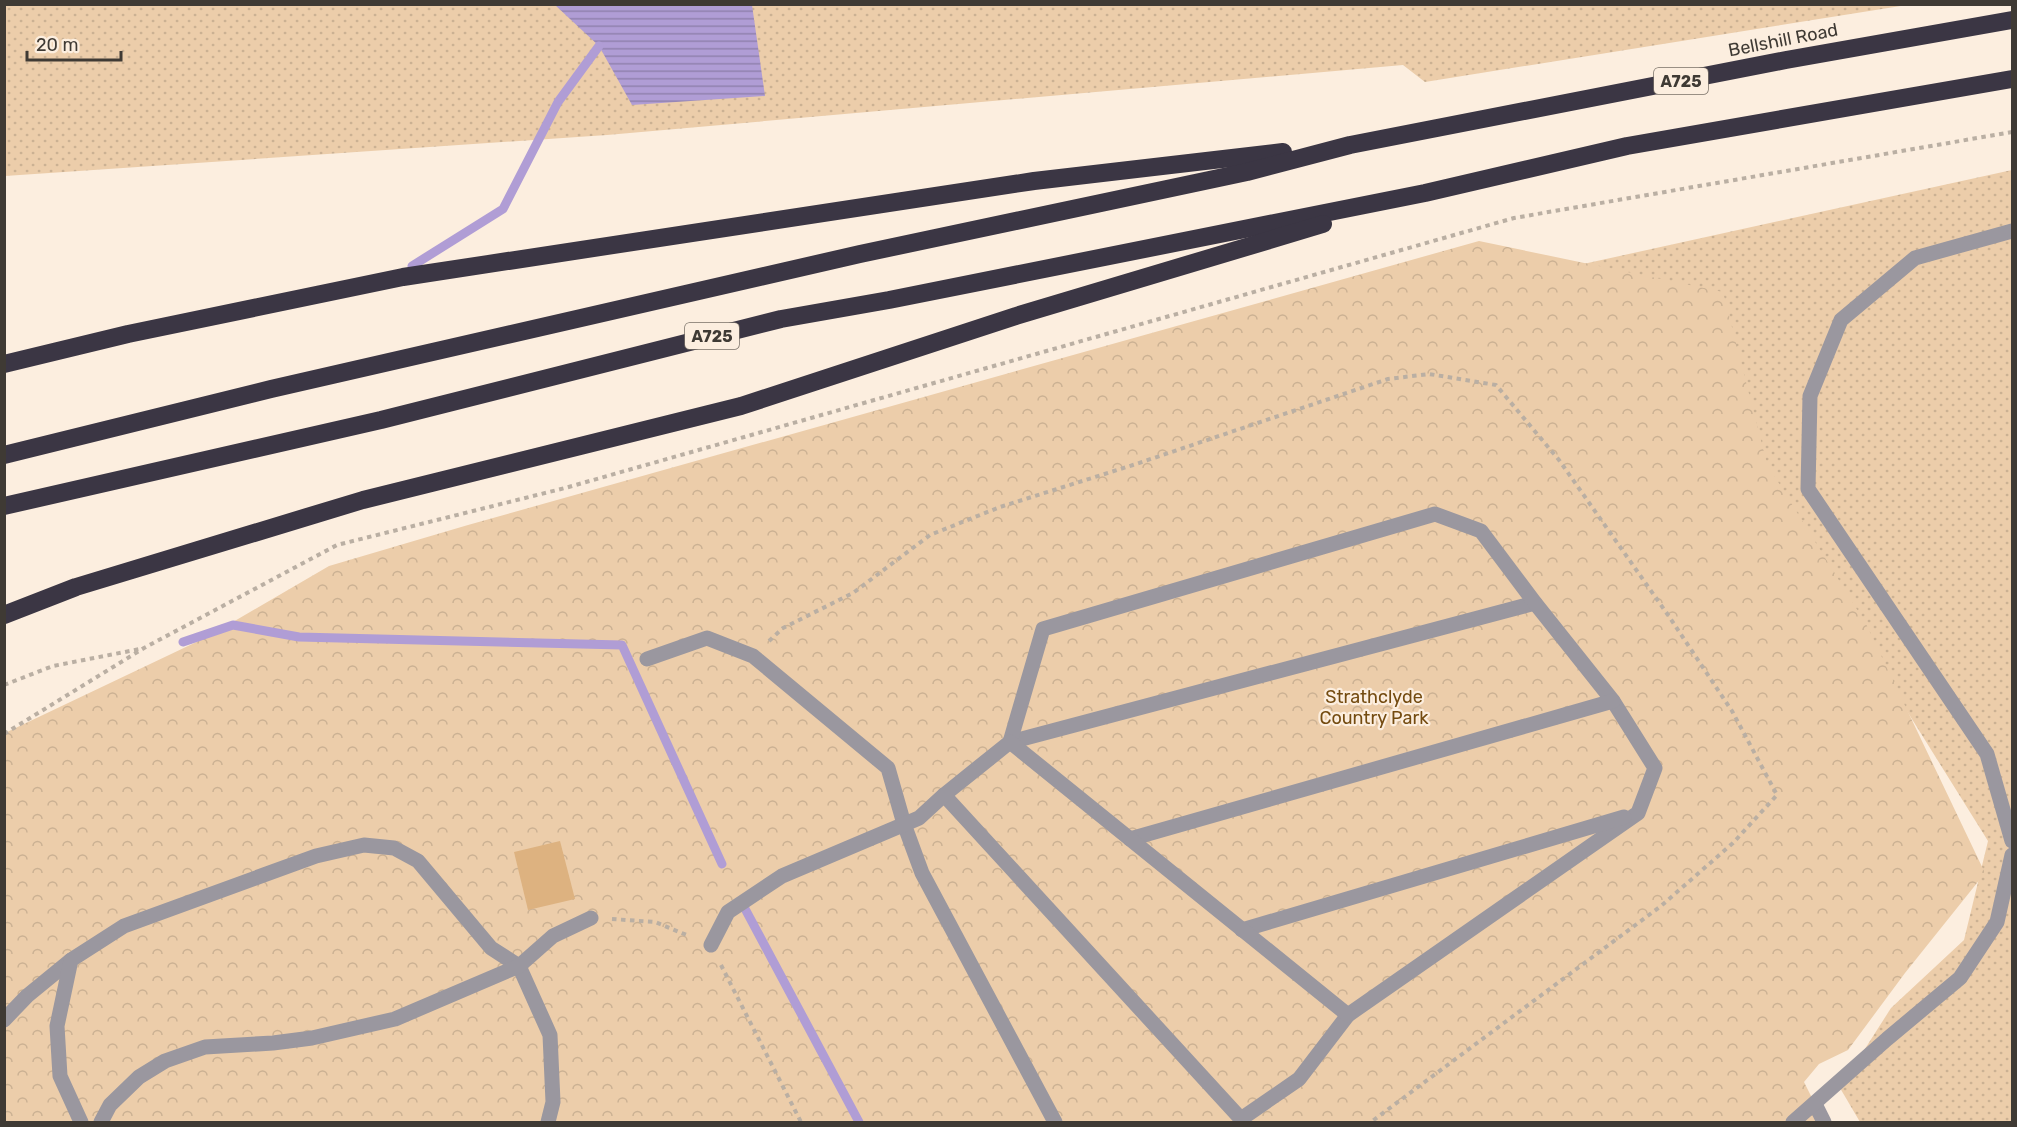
<svg xmlns="http://www.w3.org/2000/svg" width="2017" height="1127" viewBox="0 0 2017 1127" font-family="Rubik,sans-serif">
  <style>
    .grass { fill: url(#grass-dots) }
    .forest { fill: url(#forest-crowns) }
    .water { fill: url(#water-rules) }
    .lines { fill: none; stroke-linecap: round; stroke-linejoin: round }
    .stream { stroke: #b09dd5; stroke-width: 9 }
    .building { fill: #ddb280 }
    .path { stroke: #baafa3; stroke-width: 4; stroke-dasharray: 4.5 4.5; stroke-linecap: butt }
    .minor { stroke: #9a979f; stroke-width: 15 }
    .highway { stroke: #3b3644; stroke-width: 18 }
    .labels { text-anchor: middle; stroke-width: 4.5; stroke-linejoin: round; paint-order: stroke }
    .shield { fill: #fceedf; stroke: #787067; stroke-width: 1.5 }
    .shield-label { font-size: 16px; font-weight: bold; fill: #3f3a34 }
    .street-label { font-size: 18px; fill: #3f3a34; stroke: #fceedf }
    .park-label { font-size: 18px; fill: #744b10; stroke: #fceedf }
  </style>
  <defs>
    <pattern id="grass-dots" width="8" height="8" patternUnits="userSpaceOnUse" patternTransform="scale(1.5)"><rect width="8" height="8" fill="#eccdaa"/><path d="M2 2h.1M6 6h.1" fill="none" stroke="#cbb193" stroke-width="1.8" stroke-linecap="round"/></pattern>
    <pattern id="forest-crowns" width="20" height="18" patternUnits="userSpaceOnUse" patternTransform="scale(1.5)"><rect width="20" height="18" fill="#eccdaa"/><path d="M2 6a3 3 0 1 1 6 0M12 15a3 3 0 1 1 6 0" fill="none" stroke="#cbb193"/></pattern>
    <pattern id="water-rules" width="6" height="5" patternUnits="userSpaceOnUse" patternTransform="scale(1.5)"><rect width="6" height="5" fill="#b09dd5"/><path d="M0 2.5h6" fill="none" stroke="#9181ae"/></pattern>
  </defs>
  <rect width="100%" height="100%" fill="#fceedf"/>
  <g class="grass">
    <polygon points="4,5 1907,5 1425,82 1403,65 607,135 5,176"/>
    <polygon points="2012,170 2012,1122 1860,1122 1840,1088 1891,1008 1964,940 1988,841 1784,514 1533,275"/>
  </g>
  <polygon class="forest" points="1479,241 1723,292 1767,464 1866,624 1985,873 1905,973 1848,1050 1819,1064 1804,1082 1815,1104 1820,1122 5,1122 5,733 209,636 329,566 468,525"/>
  <polygon class="water" points="555,5 752,5 765,96 632,105 599,46"/>
  <g class="lines">
    <g class="stream">
      <polyline points="412,266 503,209 558,102 599,46"/>
      <polyline points="183,642 233,625 299,637 622,645 722,864"/>
      <polyline points="743,905 859,1122"/>
    </g>
  </g>
  <polygon class="building" points="560,841 575,899 528,910 514,852"/>
  <g class="lines">
    <g class="path">
      <polyline points="769,641 783,628 853,593 930,535 1000,507 1133,465 1388,379 1429,374 1496,385 1559,460 1668,615 1732,711 1777,795 1733,843 1661,906 1371,1122"/>
      <polyline points="4,685 53,666 140,649"/>
      <polyline points="4,734 144,648 337,545 565,488 1514,218 2012,132"/>
      <polyline points="612,919 655,922 689,936"/>
      <polyline points="721,965 801,1122"/>
    </g>
    <g class="minor">
      <polyline points="2012,231 1915,258 1841,320 1810,396 1808,489 1987,754 2012,841"/>
      <polyline points="647,659 707,638 753,656 888,768 904,824 922,873 1055,1122"/>
      <polyline points="1010,742 1535,603"/>
      <polyline points="944,795 1241,1119 1299,1079 1348,1015 1638,813 1655,768 1613,701 1535,603 1481,531 1435,514 1043,629 1010,742"/>
      <polyline points="1130,839 1613,701"/>
      <polyline points="1242,930 1624,817"/>
      <polyline points="711,945 728,912 782,876 919,818 944,795 1010,742 1348,1015"/>
      <polyline points="4,1020 27,996 71,960"/>
      <polyline points="1815,1104 1824,1122"/>
      <polyline points="81,1122 60,1076 57,1026 71,960 124,926 316,856 364,845 394,848 418,861 491,948 519,966 550,1035 553,1102 548,1122"/>
      <polyline points="101,1122 110,1105 139,1077 165,1061 205,1047 273,1043 312,1038 395,1019 519,966 553,936 591,918"/>
      <polyline points="1793,1122 1887,1039 1960,978 1997,922 2012,855"/>
    </g>
    <g class="highway">
      <polyline points="4,364 128,334 403,277 1034,181 1283,152"/>
      <polyline points="4,455 271,389 860,254 1247,172 1350,145 1786,60 2012,20"/>
      <polyline points="4,506 381,420 781,319 889,300 1425,193 1627,146 2012,79"/>
      <polyline points="4,615 76,587 363,500 741,406 1016,316 1323,224"/>
    </g>
  </g>
  <g class="labels">
    <g class="shield">
      <rect x="1654" y="68" width="54" height="26" rx="4.5"/>
      <rect x="685" y="323" width="54" height="26" rx="4.5"/>
    </g>
    <g class="shield-label">
      <text x="1681" y="87">A725</text>
      <text x="712" y="342">A725</text>
    </g>
    <g class="street-label">
      <text transform="translate(1783 40) rotate(-11)" y="6">Bellshill Road</text>
    </g>
    <g class="park-label">
      <text x="1374" y="703">Strathclyde<tspan x="1374" dy="21">Country Park</tspan></text>
    </g>
  </g>
  <rect width="2017" height="1127" fill="none" stroke="#3f3a34" stroke-width="12"/>
  <path d="M27 51v9h94v-9" fill="none" stroke="#3f3a34" stroke-width="3"/>
  <text x="36" y="51" font-size="18" fill="#3f3a34" stroke="#fceedf" stroke-width="4.5" paint-order="stroke">20 m</text>
</svg>
